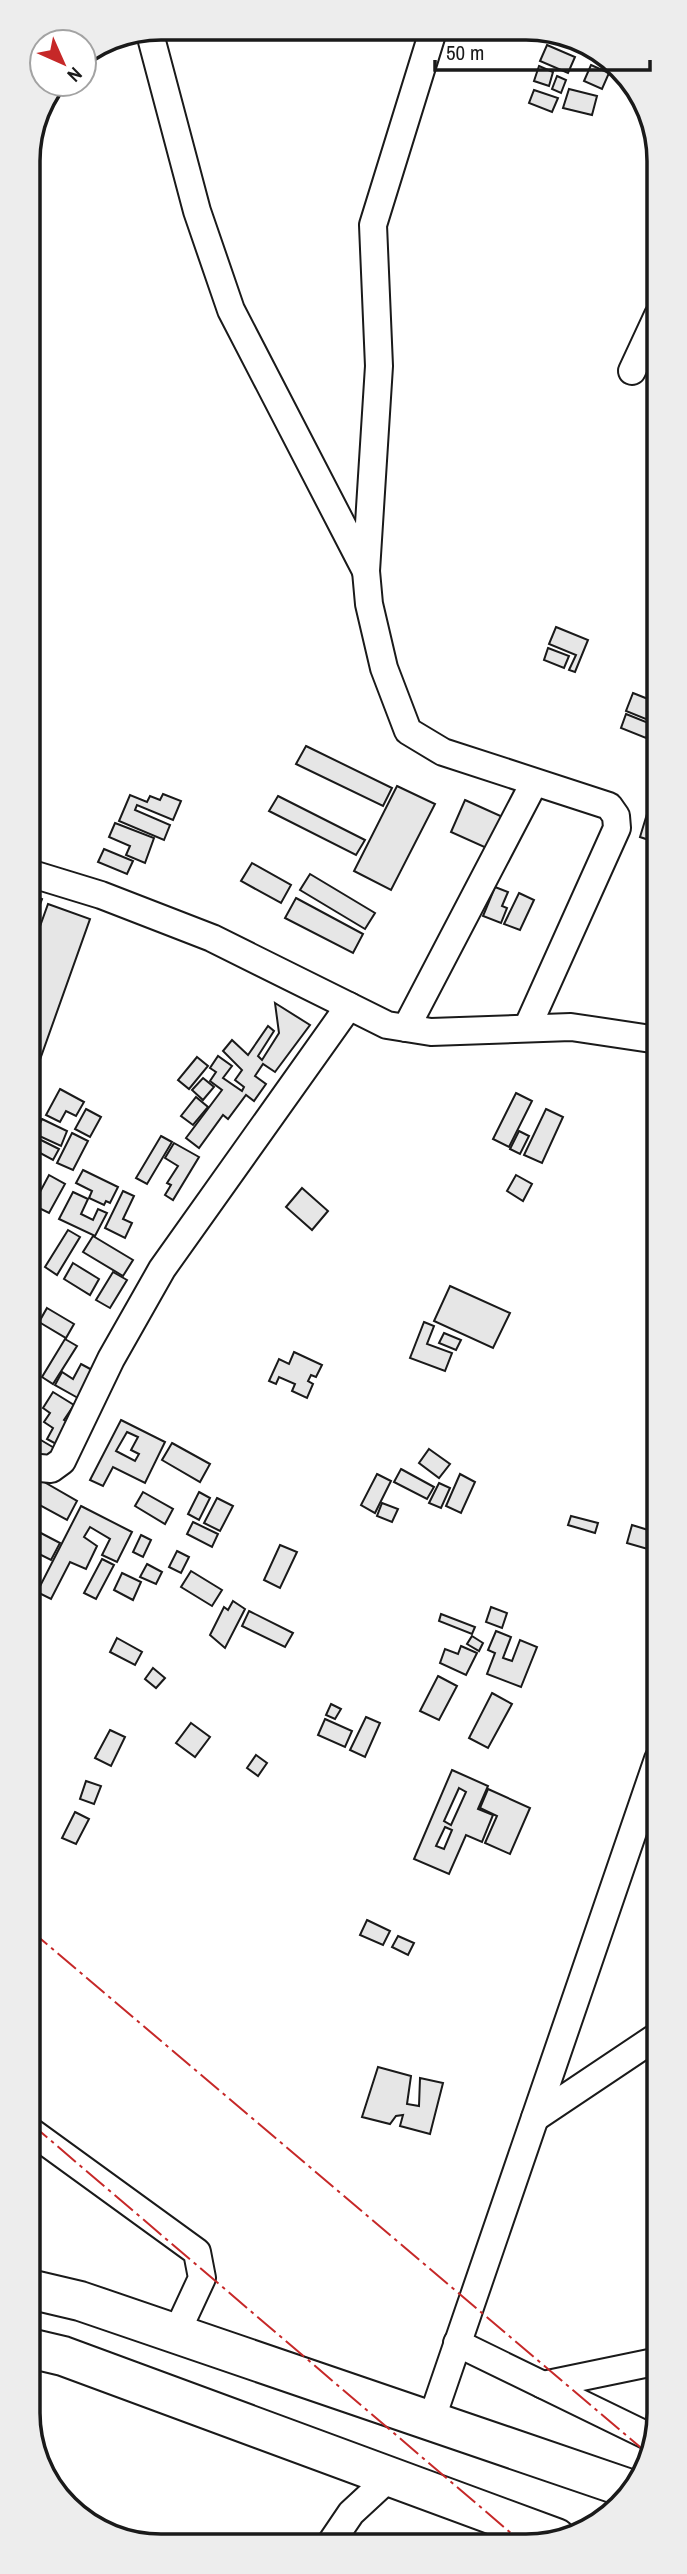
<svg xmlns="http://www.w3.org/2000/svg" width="687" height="2574" viewBox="0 0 687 2574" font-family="'Archivo Narrow',sans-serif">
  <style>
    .building { fill: #e6e6e6; stroke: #1a1a1a; stroke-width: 2; fill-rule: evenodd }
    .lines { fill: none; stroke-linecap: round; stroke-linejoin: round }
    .street-casing { stroke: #1a1a1a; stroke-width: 30 }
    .primary-casing { stroke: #1a1a1a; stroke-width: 42 }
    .street { stroke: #fff; stroke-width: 26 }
    .primary { stroke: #fff; stroke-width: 38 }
    .power { stroke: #c62828; stroke-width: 2; stroke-dasharray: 24 5 3.5 5; stroke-linecap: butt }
    .rim { fill: none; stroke: #1a1a1a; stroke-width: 3.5 }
  </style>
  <rect width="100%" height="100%" fill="#fff"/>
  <g class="building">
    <polygon points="547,45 575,57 568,73 540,61"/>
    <polygon points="591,65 609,73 602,89 584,81"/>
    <polygon points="539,66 553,72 549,86 534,81"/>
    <polygon points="557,76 566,80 561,93 552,89"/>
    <polygon points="569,89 597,96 592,115 563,108"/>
    <polygon points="534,90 558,98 552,112 529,103"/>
    <polygon points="556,627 588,640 575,672 569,670 576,655 549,644"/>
    <polygon points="548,648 569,656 564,668 544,660"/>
    <polygon points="633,693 658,703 656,745 649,741 656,723 626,711"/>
    <polygon points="626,714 651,724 646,738 621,728"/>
    <polygon points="306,746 392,788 383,806 296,764"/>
    <polygon points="397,786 435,804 391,890 354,871"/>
    <polygon points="163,794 181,801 173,820 137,805 135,810 170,825 164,840 119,821 130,795 147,802 150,796 160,800"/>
    <polygon points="278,796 365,840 356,855 269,811"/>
    <polygon points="465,800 505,818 491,850 451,832"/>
    <polygon points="650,804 658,807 658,843 640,837"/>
    <polygon points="115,823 154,838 145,863 126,855 130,846 109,837"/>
    <polygon points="104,849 133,861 127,874 98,862"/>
    <polygon points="252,863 291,885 281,903 241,881"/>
    <polygon points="310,874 375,913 365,929 300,890"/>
    <polygon points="495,887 508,892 502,906 507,908 501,923 483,916"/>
    <polygon points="519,893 534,900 520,930 504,924"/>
    <polygon points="29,894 42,899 29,934"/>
    <polygon points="296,898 363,934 353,953 285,918"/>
    <polygon points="48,904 90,919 37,1068 29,1065 29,957"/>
    <polygon points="275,1003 310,1025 275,1072 263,1064 255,1076 266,1084 254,1101 246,1095 228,1119 223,1115 199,1148 186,1138 222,1090 210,1081 216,1072 210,1068 218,1056 232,1066 223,1078 242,1091 244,1087 235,1080 242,1070 223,1051 232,1040 248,1055 268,1026 274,1031 258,1056 262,1060 279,1033"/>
    <polygon points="197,1057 208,1066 189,1089 178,1080"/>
    <polygon points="203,1078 214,1087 203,1100 192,1090"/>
    <polygon points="60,1089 84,1102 76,1116 66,1111 60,1122 46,1115"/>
    <polygon points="516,1093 532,1101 509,1147 493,1139"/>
    <polygon points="196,1097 208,1107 193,1125 181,1116"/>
    <polygon points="86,1109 101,1117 90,1137 75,1129"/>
    <polygon points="546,1109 563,1117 542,1163 524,1155"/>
    <polygon points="42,1119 67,1131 61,1146 35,1134"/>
    <polygon points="519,1131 529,1136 520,1154 510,1149"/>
    <polygon points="72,1133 88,1141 73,1170 57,1163"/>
    <polygon points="33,1136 59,1149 53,1160 29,1147"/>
    <polygon points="161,1136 172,1142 147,1184 136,1178"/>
    <polygon points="174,1143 199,1157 173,1200 165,1195 171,1185 167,1183 178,1166 165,1158"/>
    <polygon points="83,1170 118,1187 110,1203 106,1201 104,1205 89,1198 92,1191 76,1183"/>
    <polygon points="49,1175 65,1184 49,1213 33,1205"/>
    <polygon points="516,1175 532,1184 523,1201 507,1191"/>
    <polygon points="302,1188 328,1211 312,1230 286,1207"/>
    <polygon points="123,1191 134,1196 123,1219 132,1223 125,1238 105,1228"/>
    <polygon points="73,1192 88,1199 81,1214 93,1220 98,1209 107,1213 95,1236 59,1219"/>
    <polygon points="68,1230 80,1237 57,1275 45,1267"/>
    <polygon points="93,1236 133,1260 123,1276 83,1252"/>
    <polygon points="73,1263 99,1279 90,1295 64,1279"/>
    <polygon points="113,1272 127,1280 110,1308 96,1300"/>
    <polygon points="450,1286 510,1313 493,1348 434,1321"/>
    <polygon points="47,1308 74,1324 66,1338 39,1322"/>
    <polygon points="424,1322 434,1326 427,1344 452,1353 445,1371 410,1358"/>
    <polygon points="444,1333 461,1340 456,1350 439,1343"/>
    <polygon points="65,1339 77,1346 53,1384 42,1377"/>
    <polygon points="294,1352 322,1365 316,1377 311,1375 308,1381 313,1384 307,1398 292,1391 295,1384 279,1377 276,1384 269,1381 279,1359 289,1364"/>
    <polygon points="81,1364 94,1371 78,1398 55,1385 62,1372 73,1379"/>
    <polygon points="53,1392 74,1405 64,1420 71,1424 58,1445 47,1439 53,1428 44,1422 50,1413 43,1408"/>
    <path d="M121,1420l44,22 -20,41 -32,-16 -10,19 -13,-6zM127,1432l11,5 -7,13 8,4 -4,7 -19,-10z"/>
    <polygon points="29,1433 56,1449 48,1463 29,1452"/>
    <polygon points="172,1443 210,1464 200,1482 162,1460"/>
    <polygon points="429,1449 450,1464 439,1478 419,1463"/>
    <polygon points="401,1469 434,1487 427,1499 394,1482"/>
    <polygon points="377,1474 391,1481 375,1513 361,1505"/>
    <polygon points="460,1474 475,1482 461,1513 446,1506"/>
    <polygon points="32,1475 77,1501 67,1520 38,1504 29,1521 29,1481"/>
    <polygon points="439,1483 450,1488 441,1508 429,1503"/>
    <polygon points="143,1492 173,1509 165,1524 135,1506"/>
    <polygon points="199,1492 210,1498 199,1520 188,1514"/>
    <polygon points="217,1498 233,1506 220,1531 204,1523"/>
    <polygon points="382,1503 398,1509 392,1522 377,1516"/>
    <polygon points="81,1506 132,1532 117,1562 102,1555 110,1539 90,1527 84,1537 97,1546 86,1569 70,1562 51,1599 37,1592"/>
    <polygon points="571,1516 598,1523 595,1533 568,1525"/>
    <polygon points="193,1522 218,1534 212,1547 187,1534"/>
    <polygon points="632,1525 658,1533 658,1552 627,1543"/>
    <polygon points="37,1531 60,1543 51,1560 29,1549"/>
    <polygon points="141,1535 151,1540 143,1557 133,1552"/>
    <polygon points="280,1545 297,1552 280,1588 264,1580"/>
    <polygon points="177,1551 189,1557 181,1573 169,1567"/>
    <polygon points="102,1559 114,1565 96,1599 84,1593"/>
    <polygon points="147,1564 162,1572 156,1584 140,1577"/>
    <polygon points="191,1571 222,1590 212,1606 181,1587"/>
    <polygon points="122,1573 141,1582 133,1600 114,1590"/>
    <polygon points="233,1601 245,1609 225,1648 210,1635 224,1607 228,1610"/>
    <polygon points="491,1607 507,1613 502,1628 486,1622"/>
    <polygon points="249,1611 293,1633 285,1647 242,1626"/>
    <polygon points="441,1614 475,1627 472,1634 439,1621"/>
    <polygon points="496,1631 511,1637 503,1658 512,1661 520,1640 537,1647 521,1687 487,1674 495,1653 488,1650"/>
    <polygon points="472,1636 483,1643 479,1651 467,1644"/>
    <polygon points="117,1638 142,1652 135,1665 110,1652"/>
    <polygon points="461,1646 477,1653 466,1675 440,1663 445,1649 458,1654"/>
    <polygon points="153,1668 165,1678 156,1688 145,1679"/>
    <polygon points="438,1676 457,1686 439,1720 420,1711"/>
    <polygon points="492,1693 512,1704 488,1748 469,1738"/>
    <polygon points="331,1704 341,1709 335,1719 326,1715"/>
    <polygon points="366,1717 380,1723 365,1757 350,1750"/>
    <polygon points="325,1719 352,1731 345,1747 318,1735"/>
    <polygon points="191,1723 210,1737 195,1757 176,1743"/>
    <polygon points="110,1730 125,1737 111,1766 95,1758"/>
    <polygon points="256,1755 267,1763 258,1776 247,1768"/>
    <path d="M452,1770l36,16 -10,23 15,6 -11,27 -16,-7 -17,39 -35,-15zM459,1788l7,4 -15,33 -7,-4zM445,1827l7,3 -8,19 -8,-3z"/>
    <polygon points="86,1781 101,1786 94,1804 80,1799"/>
    <polygon points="488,1789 530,1808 510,1854 485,1843 497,1816 480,1808"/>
    <polygon points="75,1812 89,1819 76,1844 62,1838"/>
    <polygon points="367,1920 390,1931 383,1945 360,1935"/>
    <polygon points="398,1936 414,1943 408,1955 392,1947"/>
    <polygon points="378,2067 411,2076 407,2104 419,2106 420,2078 443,2083 430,2134 400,2126 403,2115 396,2116 390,2124 362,2117"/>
  </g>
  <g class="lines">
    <g class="street-casing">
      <g id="street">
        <polyline points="149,30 197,211 231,310 366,571"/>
        <polyline points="433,31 373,225 379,366 366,571 369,604 384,668 408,731 443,752 609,806 616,816 617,828 527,1028"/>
        <polyline points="632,371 658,315"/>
        <polyline points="29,873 101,895 212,938 387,1025 431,1032 571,1027 658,1040"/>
        <polyline points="406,1028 534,783"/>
        <polyline points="29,1467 51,1469 62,1461 111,1359 162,1269 349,1006"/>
        <polyline points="535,2118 659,2035"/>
        <polyline points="29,2130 197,2252 202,2278 176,2334"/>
        <polyline points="457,2343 652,2438"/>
        <polyline points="543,2385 659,2361"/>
        <polyline points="431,2421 658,1759"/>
        <polyline points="330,2544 351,2513 391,2476"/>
      </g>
    </g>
    <g class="primary-casing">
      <g id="primary">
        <polyline points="29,2289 80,2301 630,2489"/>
        <polyline points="29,2348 63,2356 556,2538"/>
      </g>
    </g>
    <use href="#street" class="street"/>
    <use href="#primary" class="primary"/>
    <g class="power">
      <polyline points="29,1929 646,2452"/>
      <polyline points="29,2122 525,2545"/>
    </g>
  </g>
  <path d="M0 0H687V2574H0ZM161 40H526A121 121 0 0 1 647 161V2413A121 121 0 0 1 526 2534H161A121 121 0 0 1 40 2413V161A121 121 0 0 1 161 40Z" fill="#ededed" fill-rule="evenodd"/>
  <path class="rim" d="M161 40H526A121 121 0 0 1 647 161V2413A121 121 0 0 1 526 2534H161A121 121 0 0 1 40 2413V161A121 121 0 0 1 161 40Z"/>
  <g transform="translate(63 63) rotate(135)"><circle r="33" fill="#ffffff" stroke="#a3a3a3" stroke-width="2"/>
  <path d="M0-5L12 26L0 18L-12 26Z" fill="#c62828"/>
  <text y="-10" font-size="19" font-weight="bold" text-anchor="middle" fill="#1a1a1a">N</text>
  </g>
  <path d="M435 60v10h215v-10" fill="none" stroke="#1a1a1a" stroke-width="3.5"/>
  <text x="446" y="60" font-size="21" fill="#1a1a1a" stroke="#ffffff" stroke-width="5" paint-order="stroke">50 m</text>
</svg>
